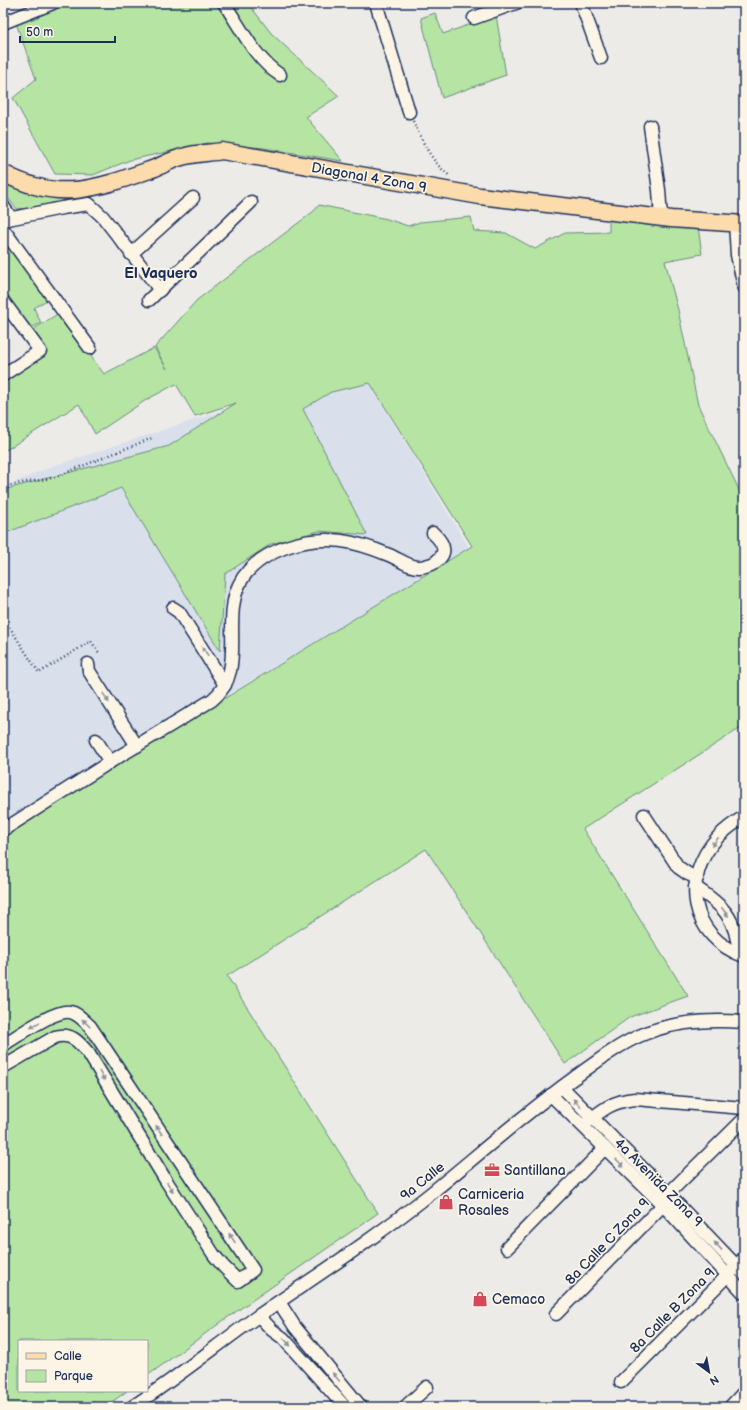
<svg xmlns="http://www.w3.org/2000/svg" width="747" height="1410" viewBox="0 0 747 1410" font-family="'Balsamiq Sans',sans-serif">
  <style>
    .built { fill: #d9e0eb }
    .green { fill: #b6e4a3; stroke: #688a80 }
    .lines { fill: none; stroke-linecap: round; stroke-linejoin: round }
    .minor-casing { stroke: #1b2f5e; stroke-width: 15 }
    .major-casing { stroke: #1b2f5e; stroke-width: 19 }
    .path { stroke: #1b2f5e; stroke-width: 2.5; stroke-dasharray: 1 3; stroke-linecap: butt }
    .minor { stroke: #fcf5e5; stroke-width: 12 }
    .major { stroke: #fcdcac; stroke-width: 16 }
    .oneway { fill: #8c92a2 }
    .labels { text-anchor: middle; stroke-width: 3.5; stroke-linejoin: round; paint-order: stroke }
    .street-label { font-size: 14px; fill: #1b2f5e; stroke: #fcf5e5 }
    .poi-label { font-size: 14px; fill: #1b2f5e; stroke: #fcf5e5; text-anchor: start }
    .neighbourhood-label { font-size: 15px; font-weight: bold; fill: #1b2f5e; stroke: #fcf5e5 }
  </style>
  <rect width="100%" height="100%" fill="#ecebe8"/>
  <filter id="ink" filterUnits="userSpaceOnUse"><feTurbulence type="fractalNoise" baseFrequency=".025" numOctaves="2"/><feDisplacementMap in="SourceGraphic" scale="8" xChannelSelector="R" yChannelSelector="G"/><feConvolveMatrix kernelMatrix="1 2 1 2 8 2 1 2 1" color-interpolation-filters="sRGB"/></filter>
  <g filter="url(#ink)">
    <polygon class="built" points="359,366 470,549 3,830 3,487 53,466"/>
    <g class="green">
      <polygon points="64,3 248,3 271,33 339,96 306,117 343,161 264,148 208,143 130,160 93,175 55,174 13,98 36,79 16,23"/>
      <polygon points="435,13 443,34 496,15 506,75 442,98 421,18"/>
      <polygon points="3,177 73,195 77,204 17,209 3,192"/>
      <polygon points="319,205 387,219 408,226 420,222 471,217 474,231 506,233 535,249 565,233 609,232 609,216 698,227 702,254 665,261 678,310 698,405 744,500 744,726 583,829 688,996 630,1017 565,1064 426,849 227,976 378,1213 224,1320 147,1376 147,1341 19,1341 19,1391 127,1391 105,1407 3,1407 3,835 472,546 370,383 331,392 303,409 367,535 319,531 271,544 225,574 220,651 121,488 3,534 3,490 169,446 236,403 195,416 176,384 146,400 95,434 79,404 6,450 3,444 3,378 46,353 31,331 59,313 104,374 154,348 167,369 155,347 197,300 314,211"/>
      <polygon points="3,234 50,298 34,308 41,323 29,329 3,295"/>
    </g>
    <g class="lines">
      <g class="minor-casing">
        <g id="minor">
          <path d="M224,3c17,25 31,56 56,72"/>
          <polyline points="376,3 409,112"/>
          <polyline points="581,3 601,58"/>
          <polyline points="474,18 516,3"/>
          <polyline points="3,23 53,3"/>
          <polyline points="650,126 659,190 661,218"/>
          <polyline points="3,206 11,218"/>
          <polyline points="3,220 62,208 89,204 103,217 160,290"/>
          <polyline points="735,223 737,255 744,287"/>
          <polyline points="3,229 90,348"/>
          <polyline points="131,254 193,198"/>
          <polyline points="149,300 251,202"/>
          <polyline points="3,301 40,351 3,375"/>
          <polyline points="173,608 179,612 225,685"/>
          <polyline points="88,664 89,671 137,746"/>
          <polyline points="96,740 110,762"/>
          <polyline points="644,815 678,867 688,874 697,878"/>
          <path d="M744,817c-10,6 -18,12 -26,20 -38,41 -28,100 26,119"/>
          <path d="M3,830l107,-68 102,-62c50,-40 -22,-120 77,-154 36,-12 67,-5 100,9 10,4 21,13 31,12 4,0 8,-2 12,-3 16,-9 14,-19 1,-31"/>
          <path d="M695,887c29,19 41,31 44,67"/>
          <path d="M3,1045c13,-8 52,-36 67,-33 8,1 14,9 20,14l163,244 -15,11 -15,-15 -9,-11 -49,-76 -76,-125c-10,-12 -18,-22 -34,-17l-52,30"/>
          <polyline points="562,1087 668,1194 744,1274"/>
          <polyline points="551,1095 663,1205 744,1293"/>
          <path d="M586,1123c17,-14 27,-22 49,-24l109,9"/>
          <polyline points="507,1248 605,1148"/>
          <polyline points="279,1302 295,1327 361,1407"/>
          <polyline points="556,1314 663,1205 668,1194 744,1119"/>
          <polyline points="259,1316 272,1330 283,1338 345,1407"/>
          <polyline points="621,1382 728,1275 744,1258"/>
          <path d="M132,1407c43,-28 84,-61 126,-91 58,-40 117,-78 172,-122 48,-39 94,-80 144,-116 21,-15 41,-31 65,-42 33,-15 69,-17 105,-14"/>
          <polyline points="405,1407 427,1387"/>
          <polyline points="730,1407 744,1392"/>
        </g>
      </g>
      <g class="major-casing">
        <path id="major" d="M3,173c57,31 95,15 152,-5 10,-4 20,-10 31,-12 12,-3 24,-3 36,-5l258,45 191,23 73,5"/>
      </g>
      <g class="path">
        <path d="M413,121c10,21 18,41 37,55"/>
        <path d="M3,488c17,-7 37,-6 55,-12l94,-38"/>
        <polyline points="3,617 39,673 91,641 99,653"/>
      </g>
      <use href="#minor" class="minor"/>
      <use href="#major" class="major"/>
    </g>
    <defs><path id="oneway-solid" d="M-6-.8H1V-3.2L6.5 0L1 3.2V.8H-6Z"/></defs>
    <g class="oneway">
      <use href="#oneway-solid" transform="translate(205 651) rotate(-123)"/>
      <use href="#oneway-solid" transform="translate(106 698) rotate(58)"/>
      <use href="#oneway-solid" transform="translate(715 842) rotate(127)"/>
      <use href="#oneway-solid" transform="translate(725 912) rotate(53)"/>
      <use href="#oneway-solid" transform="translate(86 1023) rotate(-135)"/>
      <use href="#oneway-solid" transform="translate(35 1025) rotate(149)"/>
      <use href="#oneway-solid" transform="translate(102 1076) rotate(59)"/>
      <use href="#oneway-solid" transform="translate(577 1103) rotate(-134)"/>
      <use href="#oneway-solid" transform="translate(159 1130) rotate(-124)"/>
      <use href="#oneway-solid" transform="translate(620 1163) rotate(45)"/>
      <use href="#oneway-solid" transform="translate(170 1187) rotate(57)"/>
      <use href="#oneway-solid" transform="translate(232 1238) rotate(-124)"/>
      <use href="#oneway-solid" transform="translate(718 1246) rotate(-133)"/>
      <use href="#oneway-solid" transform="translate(287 1342) rotate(48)"/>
      <use href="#oneway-solid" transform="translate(336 1377) rotate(-130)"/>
    </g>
  </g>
  <defs>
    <g id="office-bare" transform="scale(1.2)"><path d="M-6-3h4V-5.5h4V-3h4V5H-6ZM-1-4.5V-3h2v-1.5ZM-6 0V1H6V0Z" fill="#d1495b" stroke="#fcf5e5" stroke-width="2.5" paint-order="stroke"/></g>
    <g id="shop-bare" transform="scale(1.2)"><path d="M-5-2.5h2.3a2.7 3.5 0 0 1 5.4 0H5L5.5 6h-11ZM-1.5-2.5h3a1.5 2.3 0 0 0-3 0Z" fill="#d1495b" stroke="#fcf5e5" stroke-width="2.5" paint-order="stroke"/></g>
  </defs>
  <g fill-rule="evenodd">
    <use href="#office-bare" x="492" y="1170"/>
    <use href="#shop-bare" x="446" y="1202"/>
    <use href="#shop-bare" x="480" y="1299"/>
  </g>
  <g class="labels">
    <g class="street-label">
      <text transform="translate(369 177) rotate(10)" y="5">Diagonal 4 Zona 9</text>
      <text transform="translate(422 1181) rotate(-39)" y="5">9a Calle</text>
      <text transform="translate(659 1182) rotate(45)" y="5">4a Avenida Zona 9</text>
      <text transform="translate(607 1241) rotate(-46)" y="5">8a Calle C Zona 9</text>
      <text transform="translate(672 1310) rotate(-45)" y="5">8a Calle B Zona 9</text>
    </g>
    <g class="poi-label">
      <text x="504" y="1175">Santillana</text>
      <text x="458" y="1199">Carniceria<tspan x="458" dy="16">Rosales</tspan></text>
      <text x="492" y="1304">Cemaco</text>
    </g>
    <g class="neighbourhood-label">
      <text x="161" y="278">El Vaquero</text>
    </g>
  </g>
  <rect width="747" height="1410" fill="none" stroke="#fcf5e5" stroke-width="16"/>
  <rect x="8" y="8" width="731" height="1394" fill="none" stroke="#1b2f5e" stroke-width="1.5" filter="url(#ink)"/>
  <rect x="18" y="1340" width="130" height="52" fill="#fcf5e5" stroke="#a2a6af"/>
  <rect x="26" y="1353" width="20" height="6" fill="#fcdcac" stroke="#a2a6af"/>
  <text x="54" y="1360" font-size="12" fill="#1b2f5e">Calle</text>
  <rect x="26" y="1370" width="20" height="12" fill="#b6e4a3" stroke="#a2a6af"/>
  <text x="54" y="1380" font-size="12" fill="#1b2f5e">Parque</text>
  <g transform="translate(709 1372) rotate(148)" stroke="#fcf5e5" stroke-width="3" paint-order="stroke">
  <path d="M0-3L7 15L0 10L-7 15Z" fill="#1b2f5e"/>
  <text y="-6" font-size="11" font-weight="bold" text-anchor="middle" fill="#1b2f5e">N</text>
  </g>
  <path d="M20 36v6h95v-6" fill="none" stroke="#1b2f5e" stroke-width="2"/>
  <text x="26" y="36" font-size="12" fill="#1b2f5e" stroke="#fcf5e5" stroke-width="3" paint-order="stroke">50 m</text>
</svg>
